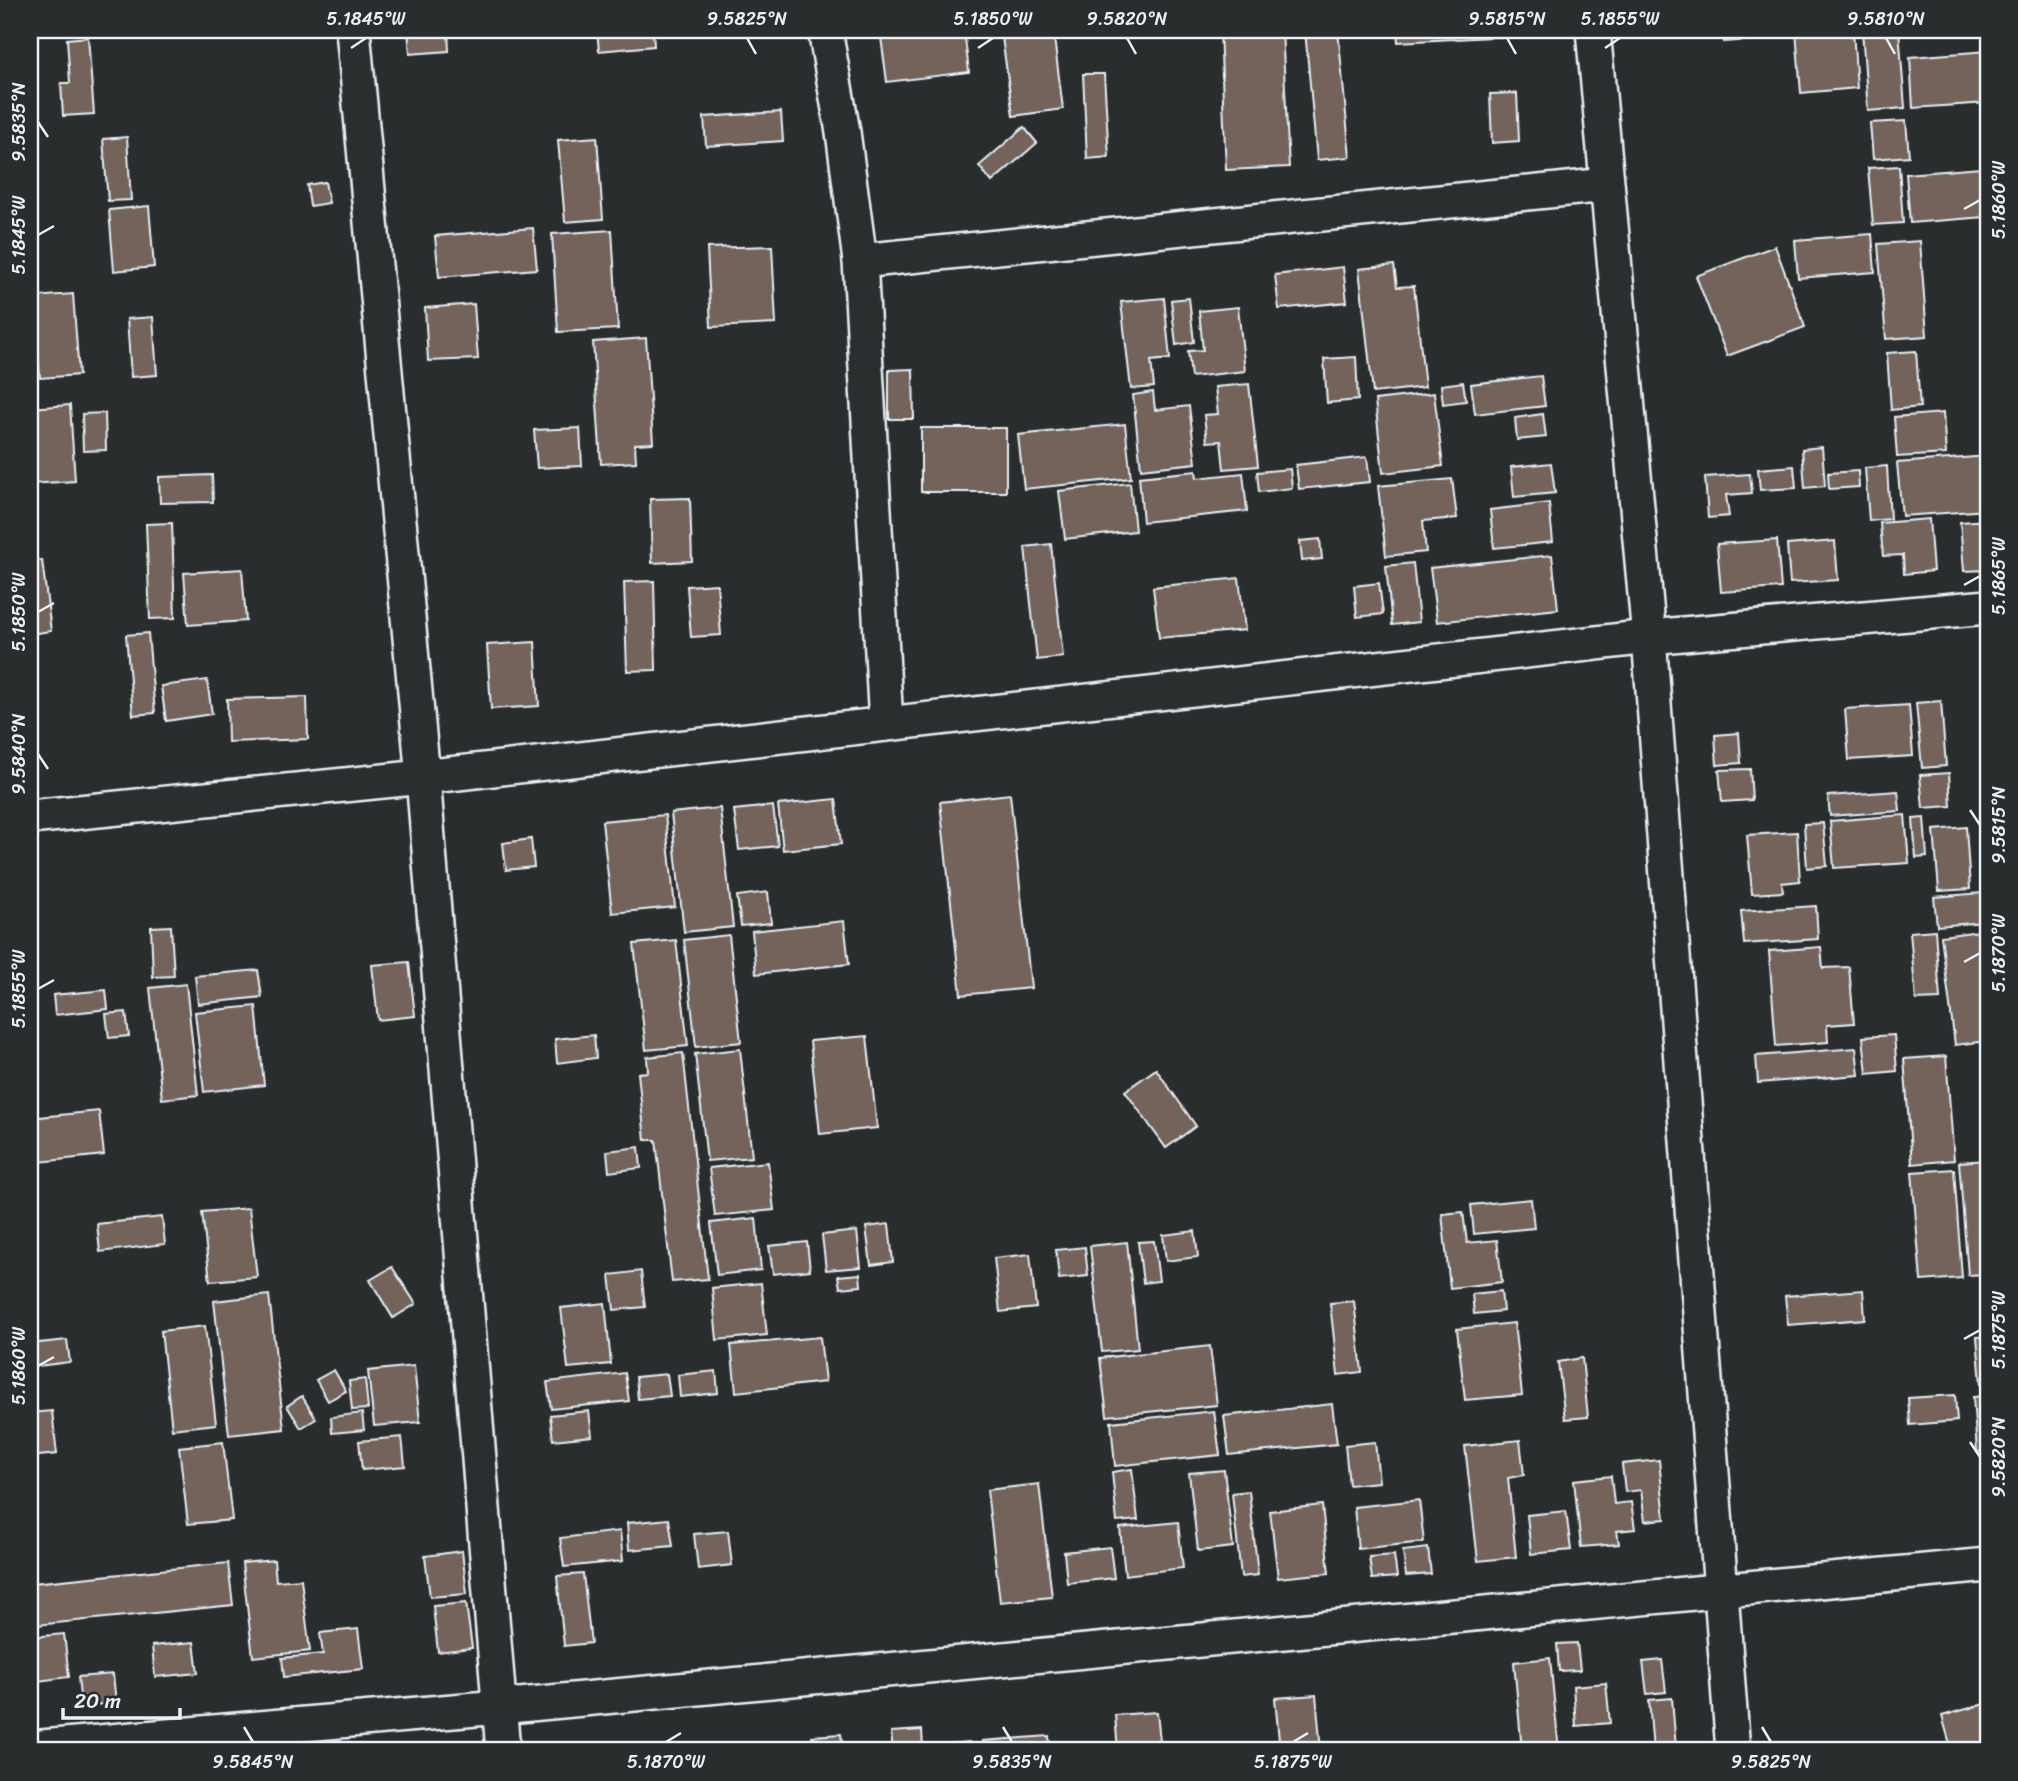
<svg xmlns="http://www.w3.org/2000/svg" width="2018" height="1781" viewBox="0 0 2018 1781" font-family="Sriracha,sans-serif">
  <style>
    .building { fill: #73635a; stroke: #e8f1f8; stroke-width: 2 }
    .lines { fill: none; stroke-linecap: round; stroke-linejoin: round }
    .street-casing { stroke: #e8f1f8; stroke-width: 38 }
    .street { stroke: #2a2d2e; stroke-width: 33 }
    .ticks { fill: none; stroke: #e8f1f8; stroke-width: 2.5 }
    .neatline { fill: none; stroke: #e8f1f8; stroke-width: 2.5 }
    .ticks-label { font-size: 18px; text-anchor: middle; fill: #e8f1f8 }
  </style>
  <rect width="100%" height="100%" fill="#2a2d2e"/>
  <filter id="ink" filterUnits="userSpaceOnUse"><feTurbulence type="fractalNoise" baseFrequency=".0143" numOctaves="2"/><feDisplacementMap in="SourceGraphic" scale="14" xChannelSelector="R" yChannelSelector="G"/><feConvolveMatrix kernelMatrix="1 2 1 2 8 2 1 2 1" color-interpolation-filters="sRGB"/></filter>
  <g filter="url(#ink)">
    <g class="building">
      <polygon points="100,30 126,30 126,31 100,33"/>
      <polygon points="408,30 448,30 449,51 410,54"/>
      <polygon points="597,30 653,30 654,46 599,51"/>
      <polygon points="880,30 964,30 969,72 887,82"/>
      <polygon points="1001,30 1053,30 1063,109 1013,116"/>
      <polygon points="1220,30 1282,30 1289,167 1226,170"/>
      <polygon points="1305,30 1338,30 1350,157 1317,160"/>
      <polygon points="1397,30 1511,30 1511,36 1398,42"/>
      <polygon points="1723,30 1763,30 1764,39 1724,42"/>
      <polygon points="1810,30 1853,30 1857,88 1801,93 1796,31"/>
      <polygon points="1862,30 1899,30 1905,108 1868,111"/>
      <polygon points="88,37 94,114 63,116 61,83 70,83 67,39"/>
      <polygon points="1988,51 1988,103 1913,108 1910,57"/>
      <polygon points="1083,74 1104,74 1109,157 1087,159"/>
      <polygon points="1517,93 1519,141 1492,143 1490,94"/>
      <polygon points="781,112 783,141 706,146 704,117"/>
      <polygon points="1906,121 1909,156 1873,159 1870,123"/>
      <polygon points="1024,127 1037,143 992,182 979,166"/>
      <polygon points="127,137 131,200 108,201 103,139"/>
      <polygon points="597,137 603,219 565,222 558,140"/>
      <polygon points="1899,166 1903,223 1873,225 1868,168"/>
      <polygon points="1981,168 1985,217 1910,223 1906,174"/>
      <polygon points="325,182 329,203 310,206 307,185"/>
      <polygon points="149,206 154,267 114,271 109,210"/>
      <polygon points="533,228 537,269 439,277 435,236"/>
      <polygon points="612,230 618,329 558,332 552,234"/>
      <polygon points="1872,234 1875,272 1798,278 1795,240"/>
      <polygon points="1920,241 1927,336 1886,339 1878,244"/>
      <polygon points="772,246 776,324 711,327 707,248"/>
      <polygon points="1775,246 1805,327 1727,356 1696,276"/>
      <polygon points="1394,265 1397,287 1414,286 1425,387 1373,393 1359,269"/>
      <polygon points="1343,267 1347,302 1279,309 1275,275"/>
      <polygon points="73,294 79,375 40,378 34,297"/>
      <polygon points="1164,298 1170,359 1151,361 1154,387 1131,389 1121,302"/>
      <polygon points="1189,298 1194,342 1176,345 1171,300"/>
      <polygon points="474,304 478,359 428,361 425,308"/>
      <polygon points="1238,307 1245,371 1191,377 1188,351 1203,350 1199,311"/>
      <polygon points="153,317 157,375 131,377 127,319"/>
      <polygon points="646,338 653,443 635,444 636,462 601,464 593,342"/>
      <polygon points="1916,351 1920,407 1891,410 1887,353"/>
      <polygon points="1356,357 1358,400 1327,403 1324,359"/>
      <polygon points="913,369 914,419 889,419 889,370"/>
      <polygon points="1541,376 1545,406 1475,414 1471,384"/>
      <polygon points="1463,382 1466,401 1443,404 1441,385"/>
      <polygon points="1249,384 1258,466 1224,469 1221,441 1207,442 1204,415 1218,414 1215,387"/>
      <polygon points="1153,392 1155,410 1189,406 1196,463 1141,469 1133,395"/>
      <polygon points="1434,393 1443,466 1383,473 1375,400"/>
      <polygon points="70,405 75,481 30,484 30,408"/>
      <polygon points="105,413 106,450 83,451 82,414"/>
      <polygon points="1943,413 1946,454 1897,457 1894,417"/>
      <polygon points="1543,414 1546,437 1517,440 1515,418"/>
      <polygon points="1125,424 1131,478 1024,489 1018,435"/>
      <polygon points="580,428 582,466 537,468 534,430"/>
      <rect x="921" y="428" width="85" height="64"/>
      <polygon points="1822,447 1825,486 1805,488 1802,449"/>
      <polygon points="1988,456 1988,510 1902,516 1897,463"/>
      <polygon points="1367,457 1370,482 1299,489 1296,465"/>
      <polygon points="1551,463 1555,493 1514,497 1511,467"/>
      <polygon points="1794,466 1796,488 1760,490 1758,469"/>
      <polygon points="1887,466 1890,519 1869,521 1865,468"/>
      <polygon points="1290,469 1292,488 1259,492 1257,472"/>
      <polygon points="1196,471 1197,478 1243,473 1247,511 1143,522 1139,477"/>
      <polygon points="1858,471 1859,487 1829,489 1828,473"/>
      <polygon points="1750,474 1752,493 1726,495 1729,516 1708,518 1705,477"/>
      <polygon points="212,475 213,502 160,503 159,477"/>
      <polygon points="1452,479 1457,518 1423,521 1426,552 1386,556 1378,486"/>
      <polygon points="1130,483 1135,531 1065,539 1059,491"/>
      <polygon points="690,498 692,561 652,563 650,499"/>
      <polygon points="1549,503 1553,542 1494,548 1490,510"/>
      <polygon points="1929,519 1933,571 1904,574 1903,555 1883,556 1880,523"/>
      <polygon points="1988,520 1988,570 1964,571 1960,522"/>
      <polygon points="172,523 175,618 150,619 146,524"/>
      <polygon points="1320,539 1322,559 1302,561 1300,541"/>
      <polygon points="1777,540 1781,588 1721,592 1717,544"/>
      <polygon points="1835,541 1838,580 1790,583 1787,545"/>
      <polygon points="1051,544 1063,657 1037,660 1025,547"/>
      <polygon points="1552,555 1558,609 1437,622 1430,568"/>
      <polygon points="42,560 51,631 30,634 30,561"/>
      <polygon points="1413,563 1419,622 1392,625 1386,566"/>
      <polygon points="242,569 246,621 188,625 184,573"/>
      <polygon points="1239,578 1245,630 1159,638 1153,587"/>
      <polygon points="654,581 656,670 627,671 624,582"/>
      <polygon points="1379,583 1383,614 1357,617 1354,586"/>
      <polygon points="717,584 721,635 691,637 687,586"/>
      <polygon points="148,633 155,713 133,715 126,635"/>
      <polygon points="535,642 539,706 491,709 487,645"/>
      <polygon points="207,680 212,714 166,721 161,686"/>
      <polygon points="307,697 308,739 228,742 227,699"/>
      <polygon points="1941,701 1946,766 1922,768 1916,703"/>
      <polygon points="1909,705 1913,756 1849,760 1845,709"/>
      <polygon points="1739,733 1741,763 1717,765 1715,735"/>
      <polygon points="1750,769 1752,800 1722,802 1719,770"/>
      <polygon points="1949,773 1951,806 1923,808 1920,775"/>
      <polygon points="1898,791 1900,811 1830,816 1828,796"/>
      <polygon points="1010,794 1031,988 961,995 940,802"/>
      <polygon points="836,799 841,844 783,850 778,805"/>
      <polygon points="773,806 778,846 739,850 734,810"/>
      <polygon points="720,808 733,927 684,932 671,813"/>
      <polygon points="665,815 675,907 612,913 602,821"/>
      <polygon points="1905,815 1909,863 1834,868 1830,821"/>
      <polygon points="1924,818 1927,857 1916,858 1913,819"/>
      <polygon points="1823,823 1827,866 1807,868 1804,824"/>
      <polygon points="1966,827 1970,889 1939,891 1934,830"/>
      <polygon points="1797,832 1800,881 1782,883 1783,892 1752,894 1747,835"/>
      <polygon points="531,839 534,867 506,870 503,843"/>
      <polygon points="768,892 771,923 741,926 737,896"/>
      <polygon points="1982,893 1984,922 1937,926 1934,897"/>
      <polygon points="1816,906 1818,939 1744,944 1741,911"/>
      <polygon points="844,921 849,964 756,974 752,931"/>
      <polygon points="171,926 174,976 153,977 151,927"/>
      <polygon points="1935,930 1940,999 1916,1000 1910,932"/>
      <polygon points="1988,930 1988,1041 1955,1045 1941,936"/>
      <polygon points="729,935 741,1042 696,1047 684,940"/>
      <polygon points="676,940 688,1046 646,1050 634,944"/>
      <polygon points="1821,947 1823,968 1849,967 1854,1023 1827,1025 1828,1042 1776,1046 1769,951"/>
      <polygon points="409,962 415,1016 378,1020 372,965"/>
      <polygon points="258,970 262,997 198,1004 195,976"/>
      <polygon points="186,984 198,1095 162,1099 150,988"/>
      <polygon points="106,990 108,1009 55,1015 53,995"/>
      <polygon points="256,1006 264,1085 204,1092 195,1012"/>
      <polygon points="126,1012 129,1036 109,1038 106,1014"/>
      <polygon points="594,1035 596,1058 557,1063 555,1039"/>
      <polygon points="1894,1035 1897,1071 1867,1074 1863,1037"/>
      <polygon points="867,1036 877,1128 820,1134 810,1041"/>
      <polygon points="1856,1048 1859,1075 1758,1083 1756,1056"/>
      <polygon points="740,1049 752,1157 707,1161 695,1054"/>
      <polygon points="683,1053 708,1279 672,1282 656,1140 645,1140 638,1073 648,1072 647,1057"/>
      <polygon points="1946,1056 1954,1160 1912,1164 1904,1059"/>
      <polygon points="1156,1069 1196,1126 1166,1148 1125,1091"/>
      <polygon points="99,1111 104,1155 30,1163 30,1118"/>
      <polygon points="639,1147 641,1168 609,1172 607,1151"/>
      <polygon points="1988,1160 1988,1274 1968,1275 1959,1162"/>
      <polygon points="768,1162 774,1210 715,1216 709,1168"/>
      <polygon points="1954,1169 1962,1278 1921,1281 1912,1172"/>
      <polygon points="1531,1199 1534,1228 1474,1234 1471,1205"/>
      <polygon points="249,1208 257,1277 210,1281 202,1212"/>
      <polygon points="1463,1212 1467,1243 1497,1240 1502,1282 1450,1288 1442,1214"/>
      <polygon points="162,1217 165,1244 100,1252 97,1224"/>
      <polygon points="756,1218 761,1270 717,1275 711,1223"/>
      <polygon points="889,1224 893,1262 871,1265 866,1227"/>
      <polygon points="857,1231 861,1267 826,1270 822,1235"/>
      <polygon points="1195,1231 1198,1257 1166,1261 1163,1235"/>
      <polygon points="1154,1241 1159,1281 1143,1283 1138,1242"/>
      <polygon points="807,1242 810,1270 773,1274 769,1246"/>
      <polygon points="1127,1242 1138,1349 1102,1352 1090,1246"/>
      <polygon points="1085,1247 1088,1276 1059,1279 1056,1250"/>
      <polygon points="1030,1254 1036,1308 1000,1312 994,1258"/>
      <polygon points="392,1267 416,1304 393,1318 370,1280"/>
      <polygon points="641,1271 645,1307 614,1310 610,1275"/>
      <polygon points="860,1274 861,1286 840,1288 838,1276"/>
      <polygon points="761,1283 767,1335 717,1340 712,1288"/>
      <polygon points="1863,1290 1865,1319 1788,1325 1785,1296"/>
      <polygon points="1501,1291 1503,1311 1474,1314 1472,1294"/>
      <polygon points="269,1295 284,1429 229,1435 214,1301"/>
      <polygon points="1354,1301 1362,1372 1338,1375 1330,1303"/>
      <polygon points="605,1303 611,1364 568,1368 561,1308"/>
      <polygon points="1514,1323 1522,1395 1465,1400 1457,1329"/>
      <polygon points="205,1326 216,1424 172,1429 161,1331"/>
      <polygon points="1988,1336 1988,1384 1981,1384 1977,1337"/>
      <polygon points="820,1337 825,1382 736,1392 731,1345"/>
      <polygon points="67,1340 70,1362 30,1367 30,1344"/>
      <polygon points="1210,1346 1217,1405 1107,1416 1100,1358"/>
      <polygon points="1582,1358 1588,1417 1565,1419 1558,1362"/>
      <polygon points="414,1366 420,1422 374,1426 368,1371"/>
      <polygon points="334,1370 346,1391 328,1401 316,1380"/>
      <polygon points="716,1371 718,1393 680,1397 678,1375"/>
      <polygon points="625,1373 629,1401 551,1409 547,1382"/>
      <polygon points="667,1374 670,1396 638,1399 636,1377"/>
      <polygon points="365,1379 368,1409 352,1410 349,1381"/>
      <polygon points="1955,1395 1957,1421 1910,1425 1908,1398"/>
      <polygon points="302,1396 316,1419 301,1428 287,1406"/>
      <polygon points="1988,1396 1988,1451 1977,1452 1973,1397"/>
      <polygon points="1332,1404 1337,1444 1229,1455 1224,1416"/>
      <polygon points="52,1411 57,1454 30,1457 30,1413"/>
      <polygon points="589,1411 592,1436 553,1440 550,1415"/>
      <polygon points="1214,1411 1220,1455 1115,1466 1111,1422"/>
      <polygon points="362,1413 364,1430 332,1433 331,1417"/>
      <polygon points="402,1437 405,1466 362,1470 359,1441"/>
      <polygon points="1520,1440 1524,1475 1508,1478 1516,1557 1478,1561 1465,1446"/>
      <polygon points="223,1442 232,1520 188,1524 179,1447"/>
      <polygon points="1375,1442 1379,1482 1349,1485 1345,1445"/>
      <polygon points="1659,1460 1665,1519 1645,1521 1641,1490 1625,1492 1622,1464"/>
      <polygon points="1132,1469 1138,1520 1117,1522 1112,1472"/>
      <polygon points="1224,1470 1233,1547 1198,1551 1189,1473"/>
      <polygon points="1611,1476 1614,1504 1631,1502 1635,1529 1617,1531 1619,1544 1581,1547 1574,1480"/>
      <polygon points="1039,1484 1052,1597 1000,1602 987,1490"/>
      <polygon points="1249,1491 1258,1575 1241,1577 1232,1493"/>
      <polygon points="1419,1500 1424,1542 1358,1549 1354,1507"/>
      <polygon points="1322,1505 1329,1573 1278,1578 1270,1511"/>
      <polygon points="1566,1511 1571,1550 1531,1554 1527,1515"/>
      <polygon points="669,1519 673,1546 629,1550 627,1523"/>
      <polygon points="1178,1522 1183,1568 1125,1575 1120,1528"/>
      <polygon points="620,1531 623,1561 564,1567 560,1538"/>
      <polygon points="728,1531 732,1565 698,1569 694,1534"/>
      <polygon points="1110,1547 1114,1578 1067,1583 1064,1552"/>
      <polygon points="1428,1548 1431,1574 1406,1576 1403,1551"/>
      <polygon points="462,1551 467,1594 430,1597 425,1556"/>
      <polygon points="1394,1555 1397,1577 1372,1579 1369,1557"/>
      <polygon points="274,1560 276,1581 301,1579 310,1651 253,1657 242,1563"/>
      <polygon points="228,1563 233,1605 37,1625 33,1583"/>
      <polygon points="583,1574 591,1643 564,1646 557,1576"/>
      <polygon points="466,1603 472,1648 438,1652 433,1606"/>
      <polygon points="358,1629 363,1669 284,1677 282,1658 323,1654 320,1633"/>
      <polygon points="64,1634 69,1677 38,1681 33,1637"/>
      <polygon points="194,1642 198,1673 155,1677 152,1646"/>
      <polygon points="1577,1643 1580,1670 1559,1671 1557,1644"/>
      <polygon points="1550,1658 1559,1751 1522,1751 1514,1662"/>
      <polygon points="1662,1660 1666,1692 1647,1694 1643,1662"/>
      <polygon points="113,1674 116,1703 81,1706 78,1677"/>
      <polygon points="1606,1683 1610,1723 1576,1726 1573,1686"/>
      <polygon points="1316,1695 1321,1751 1280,1751 1275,1698"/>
      <polygon points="1672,1698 1676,1749 1653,1751 1649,1700"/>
      <polygon points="1988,1703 1988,1751 1952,1751 1942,1716"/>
      <polygon points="1157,1712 1161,1751 1118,1751 1115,1715"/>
      <polygon points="922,1730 923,1747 893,1750 891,1732"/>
      <polygon points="841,1734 843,1751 813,1751 812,1736"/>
      <polygon points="1049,1736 1050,1751 983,1751 982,1741"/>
      <polygon points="969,1742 969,1751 929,1751 929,1746"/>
    </g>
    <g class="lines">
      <g class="street-casing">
        <g id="street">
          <polyline points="353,30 423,777 503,1751"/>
          <polyline points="825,30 843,132 860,261 886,724"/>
          <polyline points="1593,30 1649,637 1733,1751"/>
          <polyline points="860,261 1607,185"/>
          <polyline points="30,817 423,777 1649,637 1988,607"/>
          <polyline points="30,1748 499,1707 1988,1565"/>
        </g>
      </g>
      <use href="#street" class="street"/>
    </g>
  </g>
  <path class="ticks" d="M747,38l9,16M1127,38l9,16M1507,38l9,16M1886,38l9,16M351,48l15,-10M978,48l15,-10M1605,48l15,-10M38,122l10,15M1964,209l16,-9M38,235l16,-9M1964,585l16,-9M38,612l16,-9M38,754l10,15M1970,810l10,15M1964,962l16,-9M38,989l16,-9M1964,1339l16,-9M38,1366l16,-9M1970,1442l10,15M244,1727l9,15M1003,1727l9,15M1762,1727l9,15M666,1742l15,-9M1293,1742l15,-9"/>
  <rect width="2018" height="1781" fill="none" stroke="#2a2d2e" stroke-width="77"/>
  <path d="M63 1708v10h117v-10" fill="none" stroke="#e8f1f8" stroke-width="3.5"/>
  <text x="74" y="1708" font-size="21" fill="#e8f1f8" stroke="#2a2d2e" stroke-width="5" paint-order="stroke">20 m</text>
  <rect x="38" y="38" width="1942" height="1704" class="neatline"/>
  <g class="ticks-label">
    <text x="366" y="25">5.1845°W</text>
    <text x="747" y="25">9.5825°N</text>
    <text x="993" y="25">5.1850°W</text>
    <text x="1127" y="25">9.5820°N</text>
    <text x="1507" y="25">9.5815°N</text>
    <text x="1620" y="25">5.1855°W</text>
    <text x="1886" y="25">9.5810°N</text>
    <text transform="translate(19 122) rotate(-90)" y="6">9.5835°N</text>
    <text transform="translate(1999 200) rotate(-90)" y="6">5.1860°W</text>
    <text transform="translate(19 235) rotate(-90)" y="6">5.1845°W</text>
    <text transform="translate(1999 576) rotate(-90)" y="6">5.1865°W</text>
    <text transform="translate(19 612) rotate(-90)" y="6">5.1850°W</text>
    <text transform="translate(19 754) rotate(-90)" y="6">9.5840°N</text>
    <text transform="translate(1999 825) rotate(-90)" y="6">9.5815°N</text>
    <text transform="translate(1999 953) rotate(-90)" y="6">5.1870°W</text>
    <text transform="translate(19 989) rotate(-90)" y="6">5.1855°W</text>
    <text transform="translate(1999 1330) rotate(-90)" y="6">5.1875°W</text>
    <text transform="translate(19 1366) rotate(-90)" y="6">5.1860°W</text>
    <text transform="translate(1999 1457) rotate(-90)" y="6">9.5820°N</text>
    <text x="253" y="1768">9.5845°N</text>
    <text x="666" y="1768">5.1870°W</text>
    <text x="1012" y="1768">9.5835°N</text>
    <text x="1293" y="1768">5.1875°W</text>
    <text x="1771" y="1768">9.5825°N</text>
  </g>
</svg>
